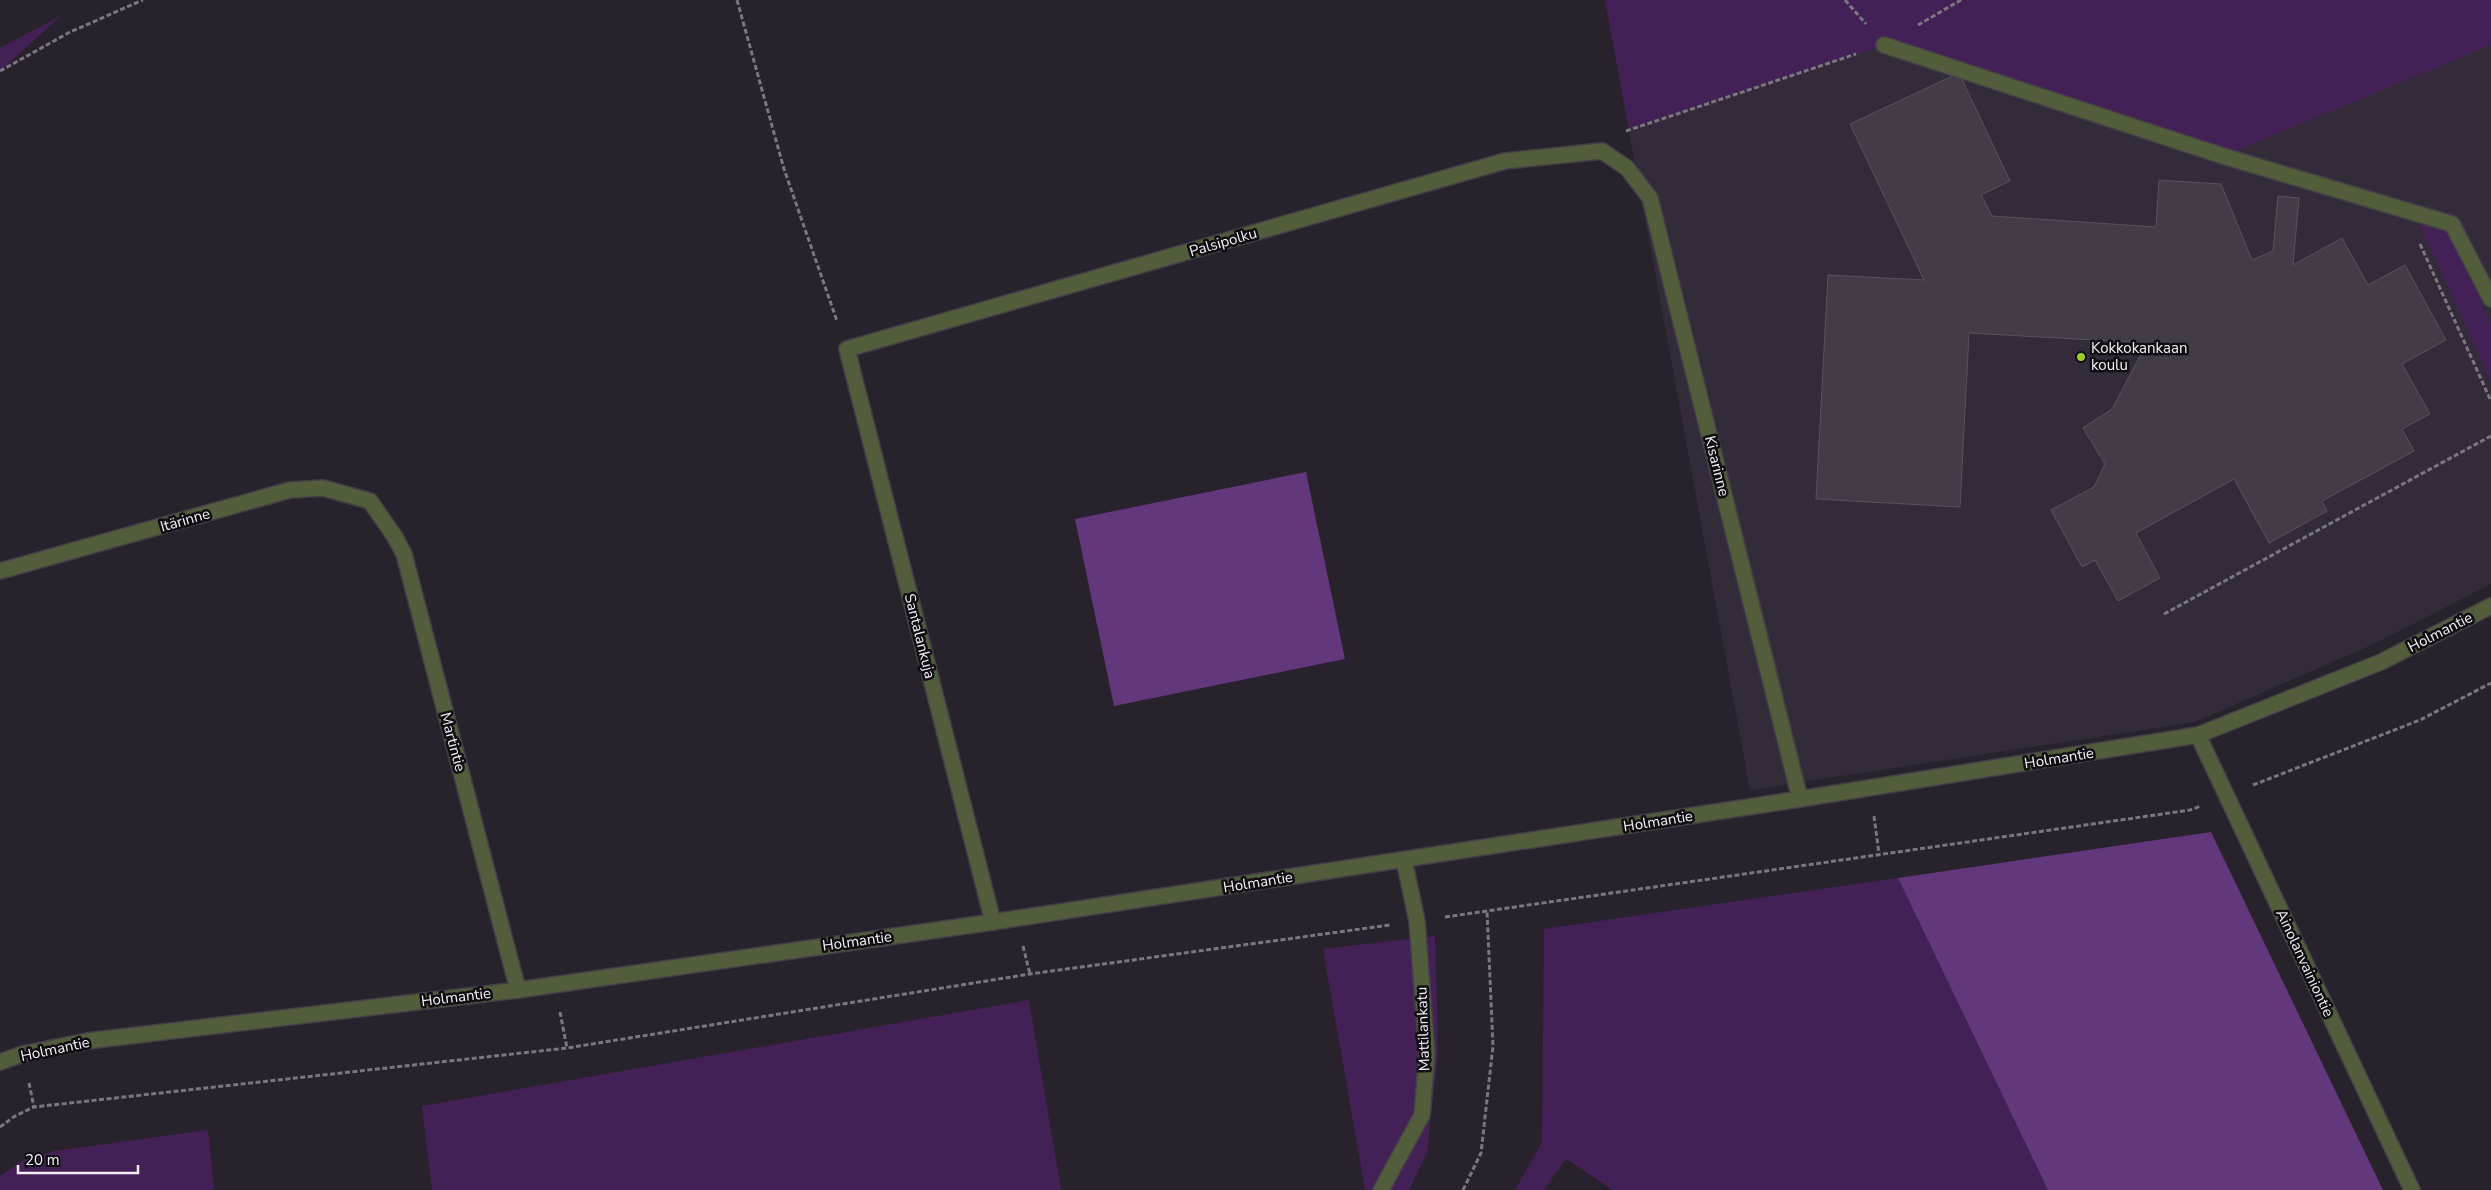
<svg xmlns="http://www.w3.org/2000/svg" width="2491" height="1190" viewBox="0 0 2491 1190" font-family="'Nunito Sans',sans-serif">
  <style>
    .built { fill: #342b3a }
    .green { fill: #432156 }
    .forest { fill: #63377c }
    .building { fill: #433c47; stroke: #58525d }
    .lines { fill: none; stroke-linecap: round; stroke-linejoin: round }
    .lane-casing { stroke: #453f48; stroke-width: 18 }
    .street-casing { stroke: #453f48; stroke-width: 18 }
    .path { stroke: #7b767f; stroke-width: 3; stroke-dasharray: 5 2.5; stroke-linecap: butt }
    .lane { stroke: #515d3b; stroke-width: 15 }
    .street { stroke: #515d3b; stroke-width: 15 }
    .poi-dot { fill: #a0ca2c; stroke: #0f0d11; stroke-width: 2 }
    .labels { text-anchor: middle; stroke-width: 5; stroke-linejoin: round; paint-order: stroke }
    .street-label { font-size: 15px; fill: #f4f0f7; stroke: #0f0d11 }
    .poi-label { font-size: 15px; fill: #f4f0f7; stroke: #0f0d11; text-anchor: start }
  </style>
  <rect width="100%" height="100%" fill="#28222c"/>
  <polygon class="built" points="1605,0 2491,0 2491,584 2376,643 2195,722 1750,790"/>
  <g class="green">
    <polygon points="1605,0 2491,0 2491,45 2223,156 1884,45 1629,129"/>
    <polygon points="62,15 0,71 0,48"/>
    <polygon points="2419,223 2447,231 2491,323 2491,381"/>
    <polygon points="1898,878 2048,1190 1613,1190 1566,1159 1544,1190 1515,1190 1542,1142 1544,929"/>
    <polygon points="1435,936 1438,1053 1427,1153 1409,1190 1365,1190 1323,949"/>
    <polygon points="1029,1000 1061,1190 432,1190 422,1106"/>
    <polygon points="208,1130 214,1190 0,1190 0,1176 22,1161 54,1151"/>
  </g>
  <g class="forest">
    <polygon points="1306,472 1345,659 1114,706 1075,519"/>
    <polygon points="2211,832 2383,1190 2048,1190 1898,878"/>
  </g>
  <polygon class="building" points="1959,73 2010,181 1981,195 1992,216 2156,227 2159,180 2221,184 2252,260 2273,251 2278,196 2299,198 2293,265 2342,238 2368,285 2405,265 2446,340 2402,364 2430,414 2402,429 2414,451 2322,501 2327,511 2269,543 2234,479 2136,533 2160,578 2118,601 2095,560 2082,567 2051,510 2094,487 2105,464 2083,428 2112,409 2147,343 1969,333 1960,507 1816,499 1828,275 1924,280 1850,124"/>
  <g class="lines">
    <g class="lane-casing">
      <polyline id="lane" points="1884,45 2223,156 2452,224 2491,299"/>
    </g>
    <g class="street-casing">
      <g id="street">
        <polyline points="0,571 290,490 323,488 370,501 395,537 404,554 518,990"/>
        <polyline points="2198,735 2412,1190"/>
        <polyline points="993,922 847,349 1505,161 1602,151 1627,168 1650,198 1800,799"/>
        <polyline points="0,1062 23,1054 87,1041 518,990 993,922 1800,799 2198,735 2381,662 2491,606"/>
        <polyline points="1381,1190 1422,1115 1427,1054 1417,921 1404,860"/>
      </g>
    </g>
    <g class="path">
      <polyline points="737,0 784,169 837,321"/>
      <polyline points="1845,0 1866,24"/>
      <polyline points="1918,25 1961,0"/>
      <polyline points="0,71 70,32 143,0"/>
      <polyline points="1626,131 1856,54"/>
      <polyline points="2420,244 2491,401"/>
      <polyline points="2164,614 2491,436"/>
      <polyline points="2253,785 2420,720 2491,683"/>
      <polyline points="1874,816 1879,854"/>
      <polyline points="1445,917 2190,810 2201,806"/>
      <polyline points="1023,946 1030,974"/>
      <polyline points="560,1012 567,1048"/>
      <polyline points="29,1083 34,1107"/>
      <polyline points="0,1127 15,1116 34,1107 567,1048 1030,974 1390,925"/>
      <polyline points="1463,1190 1481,1153 1493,1046 1487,911"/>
    </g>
    <use href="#lane" class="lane"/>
    <use href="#street" class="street"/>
  </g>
  <circle class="poi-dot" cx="2081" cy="357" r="5"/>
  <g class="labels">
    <g class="street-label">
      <text transform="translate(1223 242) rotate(-16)" y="5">Palsipolku</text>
      <text transform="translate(1717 466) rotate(76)" y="5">Kisarinne</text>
      <text transform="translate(185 520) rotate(-16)" y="5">Itärinne</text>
      <text transform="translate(2440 632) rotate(-27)" y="5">Holmantie</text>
      <text transform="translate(920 636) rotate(76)" y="5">Santalankuja</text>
      <text transform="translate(453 742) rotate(75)" y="5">Martintie</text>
      <text transform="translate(2059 758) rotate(-9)" y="5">Holmantie</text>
      <text transform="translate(1658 821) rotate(-9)" y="5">Holmantie</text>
      <text transform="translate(1258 882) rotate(-9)" y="5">Holmantie</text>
      <text transform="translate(857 941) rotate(-8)" y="5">Holmantie</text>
      <text transform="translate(2305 963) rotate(65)" y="5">Ainolanvainiontie</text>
      <text transform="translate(456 997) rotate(-7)" y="5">Holmantie</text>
      <text transform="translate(1423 1029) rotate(-92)" y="5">Mattilankatu</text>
      <text transform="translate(55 1049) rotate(-12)" y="5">Holmantie</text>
    </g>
    <g class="poi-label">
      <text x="2091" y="353">Kokkokankaan<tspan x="2091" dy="17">koulu</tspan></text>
    </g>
  </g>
  <path d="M18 1165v8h120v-8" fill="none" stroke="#f4f0f7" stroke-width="2.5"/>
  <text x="25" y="1165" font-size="15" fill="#f4f0f7" stroke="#0f0d11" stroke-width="4" paint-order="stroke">20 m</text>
</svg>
